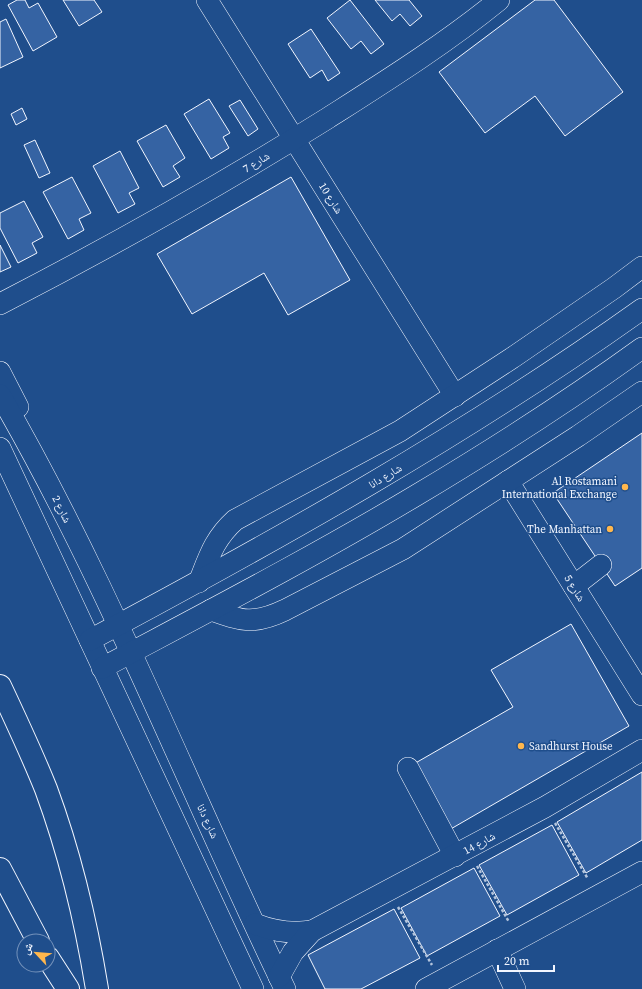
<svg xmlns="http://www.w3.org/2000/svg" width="642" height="989" viewBox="0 0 642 989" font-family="'Source Serif 4','Noto Naskh Arabic',serif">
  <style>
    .building { fill: #3563a3; stroke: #f2f6ff }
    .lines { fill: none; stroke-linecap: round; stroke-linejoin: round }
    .minor-casing { stroke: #f2f6ff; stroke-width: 22 }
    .highway-casing { stroke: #f2f6ff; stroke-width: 24 }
    .path { stroke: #b3c4dc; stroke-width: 2.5; stroke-dasharray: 3 2; stroke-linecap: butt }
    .minor { stroke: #1f4e8c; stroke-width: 21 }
    .highway { stroke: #1f4e8c; stroke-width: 22 }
    .poi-dot { fill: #ffb74d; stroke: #1f4e8c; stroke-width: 1.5 }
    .labels { text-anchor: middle; stroke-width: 3; stroke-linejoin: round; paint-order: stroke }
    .street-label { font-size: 11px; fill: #f2f6ff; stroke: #1f4e8c }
    .poi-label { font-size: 11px; fill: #f2f6ff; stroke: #1f4e8c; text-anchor: end }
  </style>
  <rect width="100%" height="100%" fill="#1f4e8c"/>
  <g class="building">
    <polygon points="17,0 25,0 29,8 38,3 57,37 33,51 8,5"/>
    <polygon points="63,0 94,0 102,12 79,26"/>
    <polygon points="350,0 384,44 371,54 361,41 351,49 327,18"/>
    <polygon points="375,0 409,0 422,16 410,26 400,14 392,21"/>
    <polygon points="535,0 554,0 623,92 565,136 535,96 485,133 439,72"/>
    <polygon points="6,19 23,57 0,68 0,22"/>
    <polygon points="311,29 340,73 328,81 322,70 310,78 288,44"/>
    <polygon points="209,99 230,133 223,137 229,148 211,159 184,114"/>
    <polygon points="240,100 258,129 248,136 229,106"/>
    <polygon points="22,108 27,119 16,125 11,114"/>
    <polygon points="166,125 185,158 173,166 180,177 163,187 137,141"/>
    <polygon points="35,140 50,173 39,178 24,145"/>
    <polygon points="120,151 139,188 129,193 135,204 118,213 93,166"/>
    <polygon points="72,177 91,213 79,219 84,230 68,239 43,192"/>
    <polygon points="291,177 350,280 288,315 264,273 192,314 157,254"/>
    <polygon points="24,201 43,237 32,243 37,253 18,263 0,228 0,213"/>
    <polygon points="0,245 11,267 0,272"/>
    <polygon points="642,433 642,568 615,586 553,493"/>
    <polygon points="571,624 629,726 449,830 412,765 513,707 491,670"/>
    <polygon points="642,772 642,840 586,873 557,822"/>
    <polygon points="552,825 579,875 507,915 479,865"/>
    <polygon points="474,868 500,916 427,956 401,908"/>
    <polygon points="394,909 420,958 361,989 325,989 308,955"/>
  </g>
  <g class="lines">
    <g class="minor-casing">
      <g id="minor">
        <polyline points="207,0 455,396"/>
        <path d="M0,304c112,-58 221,-119 328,-186 58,-37 117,-74 171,-118"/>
        <polyline points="0,372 18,407"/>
        <path d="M0,395c110,190 189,396 285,594"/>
        <polyline points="0,448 253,989"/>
        <polyline points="508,481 642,695"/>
        <path d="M199,582c10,-25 15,-43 36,-62l165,-89 112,-73 102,-70 28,-21"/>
        <polyline points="574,586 601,565"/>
        <path d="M211,610c30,11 43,15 74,0l118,-61 175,-113 64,-44"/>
        <path d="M90,640c189,-101 377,-206 552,-331"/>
        <path d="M102,668c105,-56 211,-111 313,-172 77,-46 154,-95 227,-148"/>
        <polyline points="408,768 455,856"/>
        <path d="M255,924c20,8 37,10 57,7"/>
        <polyline points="497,950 515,989"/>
        <polyline points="279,977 293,952 312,931 545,807 642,750"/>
        <polyline points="426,989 642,872"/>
      </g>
    </g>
    <g class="highway-casing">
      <g id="highway">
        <path d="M0,686c16,34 32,68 46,103 24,65 40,132 51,200"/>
        <polyline points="0,869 38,941"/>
        <polyline points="48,958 68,989"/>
      </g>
    </g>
    <g class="path">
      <polyline points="555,823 588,879"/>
      <polyline points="477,866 509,922"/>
      <polyline points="398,907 432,965"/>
    </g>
    <use href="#minor" class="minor"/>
    <use href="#highway" class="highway"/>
  </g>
  <g class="poi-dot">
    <circle cx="625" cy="487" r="4"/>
    <circle cx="610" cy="529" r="4"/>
    <circle cx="521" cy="746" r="4"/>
  </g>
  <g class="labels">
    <g class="street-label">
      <text transform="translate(256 162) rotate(-31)" y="4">شارع 7</text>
      <text transform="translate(331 198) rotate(58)" y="4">شارع 10</text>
      <text transform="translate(385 476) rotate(-31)" y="4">شارع دانا</text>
      <text transform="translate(62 509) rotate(64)" y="4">شارع 2</text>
      <text transform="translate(575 588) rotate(58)" y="4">شارع 5</text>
      <text transform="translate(208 821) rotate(65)" y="4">شارع دانا</text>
      <text transform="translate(479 843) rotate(-29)" y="4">شارع 14</text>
    </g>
    <g class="poi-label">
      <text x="617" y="485">Al Rostamani<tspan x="617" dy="13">International Exchange</tspan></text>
      <text x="602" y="533">The Manhattan</text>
      <text x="529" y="750" text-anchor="start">Sandhurst House</text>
    </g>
  </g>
  <g transform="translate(36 953) rotate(296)"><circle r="19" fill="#1f4e8c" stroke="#7391ba"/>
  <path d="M0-3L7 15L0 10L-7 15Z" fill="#ffb74d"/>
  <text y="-6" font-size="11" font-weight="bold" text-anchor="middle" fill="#f2f6ff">ش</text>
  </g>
  <path d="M498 965v6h56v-6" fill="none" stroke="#f2f6ff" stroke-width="2"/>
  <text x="504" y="965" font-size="12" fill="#f2f6ff" stroke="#1f4e8c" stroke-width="3" paint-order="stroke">20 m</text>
</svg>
